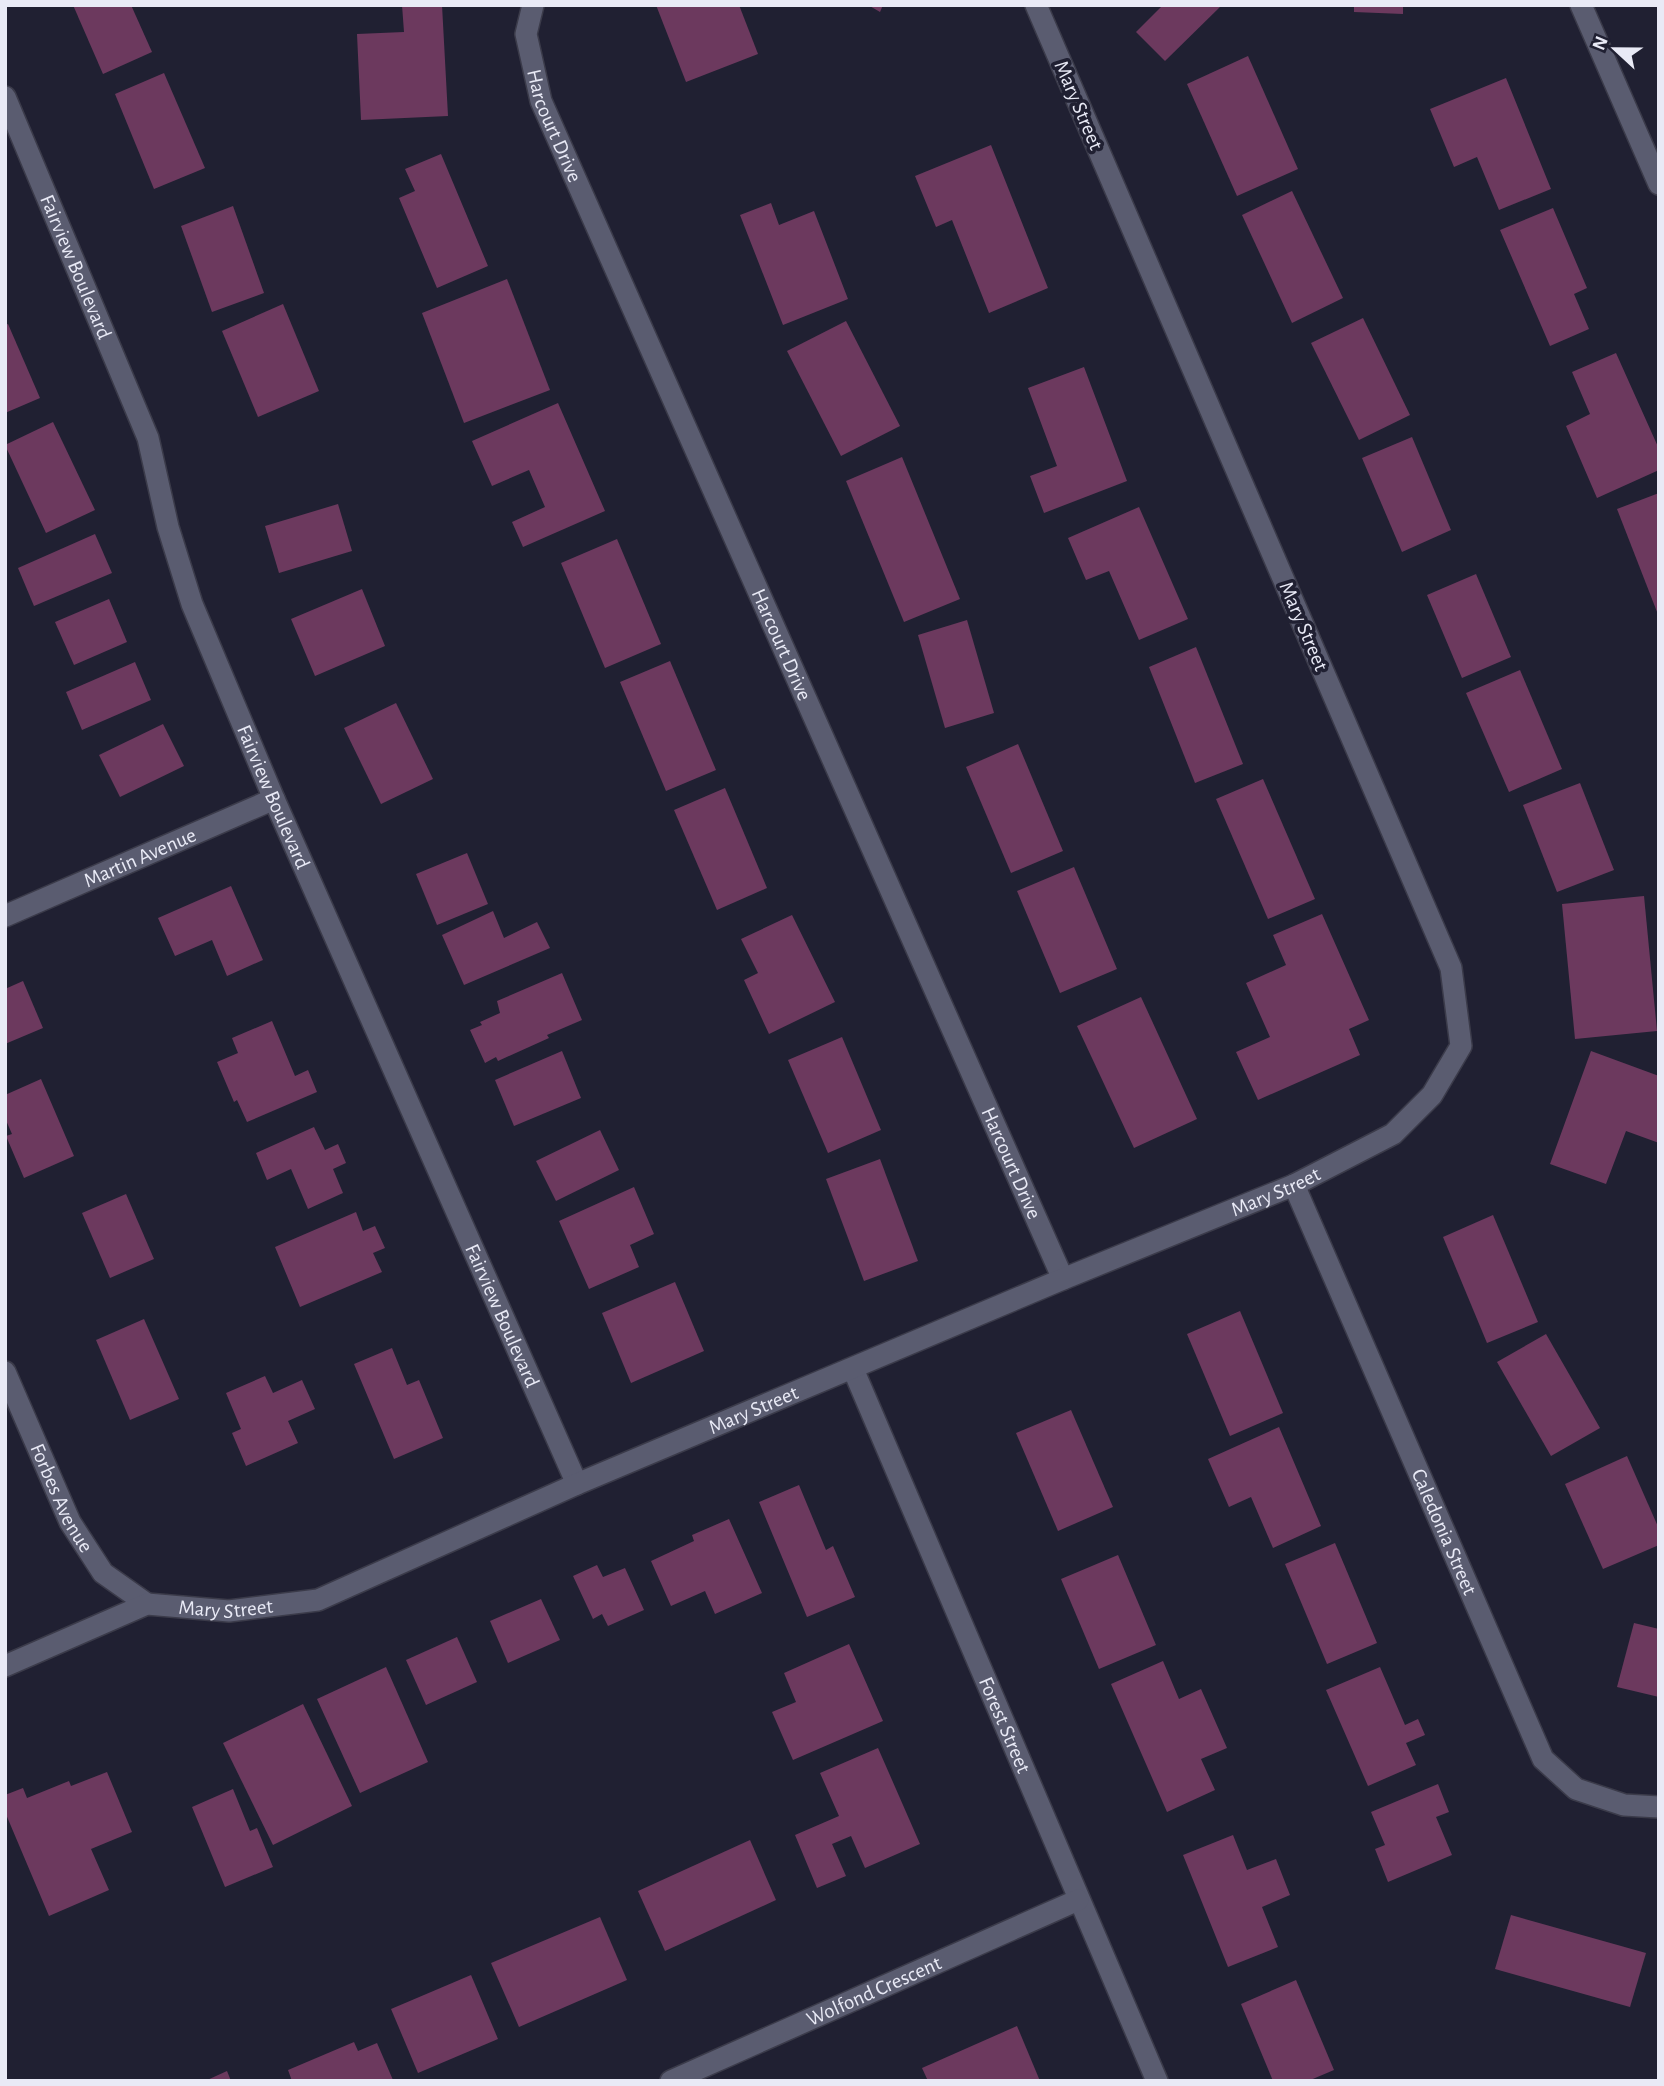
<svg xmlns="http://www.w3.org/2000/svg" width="1664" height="2086" viewBox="0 0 1664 2086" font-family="'Alegreya Sans',sans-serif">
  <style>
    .building { fill: #6c395e }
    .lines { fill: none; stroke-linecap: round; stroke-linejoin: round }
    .minor-casing { stroke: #3b3b4a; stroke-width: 24 }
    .minor { stroke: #5a5c70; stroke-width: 21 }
    .labels { text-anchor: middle; stroke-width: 7; stroke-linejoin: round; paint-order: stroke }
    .street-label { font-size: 21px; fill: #e9eaf6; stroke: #202032 }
  </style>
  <rect width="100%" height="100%" fill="#202032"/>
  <g class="building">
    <polygon points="73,5 131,5 152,52 103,74"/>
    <polygon points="402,5 442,5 448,116 361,120 357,34 404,32"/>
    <polygon points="656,5 739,5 758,54 686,82"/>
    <polygon points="868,5 883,5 880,12"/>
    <polygon points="1163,5 1222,5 1165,61 1136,32"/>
    <polygon points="1354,5 1403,5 1403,14 1354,12"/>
    <polygon points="1248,56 1298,169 1237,196 1187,84"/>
    <polygon points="164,73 205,168 154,189 115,94"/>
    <polygon points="1506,78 1551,189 1499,210 1477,157 1454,167 1430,109"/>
    <polygon points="991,145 1048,288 989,313 952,220 936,227 915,176"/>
    <polygon points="441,154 488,266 437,288 399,198 415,191 405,169"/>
    <polygon points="1292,191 1343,298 1292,323 1242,215"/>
    <polygon points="771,203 779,225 814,211 848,299 783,325 740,215"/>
    <polygon points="233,206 264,293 212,312 181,226"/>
    <polygon points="1553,208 1587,288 1574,294 1589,329 1550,346 1500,230"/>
    <polygon points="507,279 550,390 464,423 422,313"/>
    <polygon points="283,304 319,391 258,417 222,331"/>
    <polygon points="1363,318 1410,415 1359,440 1311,343"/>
    <polygon points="846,321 900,426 841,456 787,351"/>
    <polygon points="8,324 40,398 5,413 5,325"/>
    <polygon points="1616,353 1659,449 1659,470 1597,498 1566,426 1590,414 1572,372"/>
    <polygon points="1084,367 1127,481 1044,513 1030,476 1057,466 1028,388"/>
    <polygon points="558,403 605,511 523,547 512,522 545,507 529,470 492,486 472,441"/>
    <polygon points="53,422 95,510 46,533 5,445"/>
    <polygon points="1412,437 1451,530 1402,552 1362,458"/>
    <polygon points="902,457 960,599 904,622 846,481"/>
    <polygon points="1659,493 1659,617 1617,509"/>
    <polygon points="338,504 352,551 279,573 265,526"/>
    <polygon points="1139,507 1188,619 1139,640 1109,571 1086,580 1068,538"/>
    <polygon points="95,534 112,573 34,606 18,568"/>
    <polygon points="617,539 661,644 605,668 561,563"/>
    <polygon points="1476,574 1511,657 1462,678 1427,595"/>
    <polygon points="362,589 385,646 315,676 291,619"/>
    <polygon points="109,599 127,642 74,665 55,622"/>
    <polygon points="967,620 994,713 945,728 918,635"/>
    <polygon points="1196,647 1243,764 1195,783 1149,667"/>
    <polygon points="670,661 716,770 666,791 620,682"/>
    <polygon points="135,662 151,700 82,730 66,692"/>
    <polygon points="1520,670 1562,769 1509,792 1466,693"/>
    <polygon points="396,703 433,779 381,804 344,728"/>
    <polygon points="163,724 184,766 120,797 99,755"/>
    <polygon points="1018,744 1063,851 1011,873 966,767"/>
    <polygon points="1263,779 1315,899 1268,919 1216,799"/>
    <polygon points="1580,783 1614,870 1557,892 1523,805"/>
    <polygon points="725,788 767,888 717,910 674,810"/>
    <polygon points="467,853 488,904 437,925 416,874"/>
    <polygon points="1074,867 1117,969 1060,993 1017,891"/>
    <polygon points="231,886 263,960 227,976 212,940 175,956 158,918"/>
    <polygon points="1644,896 1657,1031 1575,1039 1562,904"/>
    <polygon points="493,911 504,938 537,922 550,948 464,985 442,935"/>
    <polygon points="1322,914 1369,1020 1349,1029 1360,1055 1258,1100 1236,1052 1270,1037 1246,983 1286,965 1273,935"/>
    <polygon points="792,915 835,1002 769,1034 744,980 758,973 741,939"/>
    <polygon points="562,973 582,1020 547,1035 549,1038 498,1061 496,1057 485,1063 470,1030 482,1025 480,1022 500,1013 497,1001"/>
    <polygon points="23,981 43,1028 5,1044 5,989"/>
    <polygon points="1141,997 1197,1119 1134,1148 1077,1026"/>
    <polygon points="272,1021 295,1076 308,1070 317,1092 247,1122 237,1100 234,1102 217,1062 238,1053 232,1038"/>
    <polygon points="842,1037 881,1130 828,1153 788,1060"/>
    <polygon points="562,1051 581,1098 514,1126 495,1080"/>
    <polygon points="1591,1051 1659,1076 1659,1143 1626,1131 1606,1184 1550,1164"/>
    <polygon points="41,1079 74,1156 24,1178 6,1136 12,1134 5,1118 5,1095"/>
    <polygon points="314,1127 325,1150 338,1144 346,1163 333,1169 343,1193 308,1209 291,1169 267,1180 256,1153"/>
    <polygon points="600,1130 619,1170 556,1201 536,1161"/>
    <polygon points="880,1159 918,1261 864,1281 826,1179"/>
    <polygon points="634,1187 654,1234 630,1245 639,1267 589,1289 559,1221"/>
    <polygon points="126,1194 154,1259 110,1278 82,1213"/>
    <polygon points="356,1212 363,1231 375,1226 385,1248 373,1253 382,1272 300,1307 275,1247"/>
    <polygon points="1493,1215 1538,1322 1487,1343 1443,1237"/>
    <polygon points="675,1282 704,1351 631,1383 602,1313"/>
    <polygon points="1240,1311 1283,1413 1230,1436 1187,1334"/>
    <polygon points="144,1319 179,1399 130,1420 96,1340"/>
    <polygon points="1546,1334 1600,1428 1551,1456 1497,1362"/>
    <polygon points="392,1348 407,1385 419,1380 443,1438 394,1459 354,1364"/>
    <polygon points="265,1376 273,1393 302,1380 315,1409 288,1421 298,1443 246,1466 232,1433 241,1429 226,1393"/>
    <polygon points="1071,1410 1113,1507 1058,1531 1016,1433"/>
    <polygon points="1279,1427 1321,1526 1273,1548 1251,1497 1229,1507 1208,1459"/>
    <polygon points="1627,1456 1659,1529 1659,1545 1603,1569 1565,1484"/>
    <polygon points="799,1485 826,1550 833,1546 855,1597 807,1617 759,1502"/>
    <polygon points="729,1519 762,1593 715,1614 705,1591 671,1606 651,1561 694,1541 692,1535"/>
    <polygon points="1335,1543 1377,1643 1327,1664 1285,1564"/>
    <polygon points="1118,1555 1156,1645 1099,1669 1061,1579"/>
    <polygon points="597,1565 603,1577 625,1568 644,1610 608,1626 602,1614 593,1619 573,1576"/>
    <polygon points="541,1599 560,1640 508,1663 490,1621"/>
    <polygon points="1634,1623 1659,1629 1659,1697 1617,1687"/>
    <polygon points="457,1637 477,1682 426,1705 406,1660"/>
    <polygon points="849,1644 883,1721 793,1760 772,1712 796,1702 784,1673"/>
    <polygon points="1163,1661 1179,1699 1201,1689 1227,1748 1201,1759 1215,1790 1167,1812 1111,1684"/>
    <polygon points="386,1667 428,1762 360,1793 317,1699"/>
    <polygon points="1380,1667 1405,1725 1418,1719 1425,1735 1406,1743 1416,1765 1368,1786 1326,1690"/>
    <polygon points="303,1704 352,1806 273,1845 223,1743"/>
    <polygon points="878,1748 920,1844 865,1868 851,1836 832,1844 846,1876 817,1888 795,1835 839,1816 820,1773"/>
    <polygon points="107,1772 132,1832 91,1849 109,1890 49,1916 5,1812 5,1795 23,1788 27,1798 69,1781 71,1786"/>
    <polygon points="1438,1784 1449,1812 1436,1817 1452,1855 1388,1882 1375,1849 1385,1845 1371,1812"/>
    <polygon points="233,1789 250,1831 257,1828 273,1867 225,1887 192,1807"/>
    <polygon points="1233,1835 1247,1870 1276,1859 1290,1895 1262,1907 1278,1947 1228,1967 1183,1855"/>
    <polygon points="750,1840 776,1900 665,1951 638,1891"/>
    <polygon points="1511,1915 1646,1953 1630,2007 1495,1969"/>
    <polygon points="600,1917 627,1980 519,2027 491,1963"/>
    <polygon points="471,1975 498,2039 418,2073 391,2009"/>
    <polygon points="1296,1980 1334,2070 1308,2081 1273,2081 1241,2004"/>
    <polygon points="1017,2026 1040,2081 928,2081 922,2068"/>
    <polygon points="354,2042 358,2051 377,2043 393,2080 292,2081 288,2070"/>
    <polygon points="227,2071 231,2081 205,2081"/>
  </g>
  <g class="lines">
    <g class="minor-casing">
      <g id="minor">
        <path id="s1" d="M533,5l-7,29 15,67 522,1178"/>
        <polyline points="1581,5 1659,184"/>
        <path id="s2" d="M5,97l143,341 20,89 24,77 82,195 303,685"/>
        <path id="s3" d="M5,916l269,-117"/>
        <path id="s4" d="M1294,1185l249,574 33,30 48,16 35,2"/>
        <path id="s5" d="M853,1369l304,712"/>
        <path id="s6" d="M5,1372l65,150 33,51 44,31"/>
        <path id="s7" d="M5,1666l142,-62 82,7 89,-11 259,-116 486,-205 231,-94 99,-51 39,-39 29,-49 -10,-78 -415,-963"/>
        <path id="s8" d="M671,2081l407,-181"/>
      </g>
    </g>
    <use href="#minor" class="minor"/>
  </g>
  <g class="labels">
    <g class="street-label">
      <text transform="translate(1079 105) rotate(67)" y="7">Mary Street</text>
      <text dy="7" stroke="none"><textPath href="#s1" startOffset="126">Harcourt Drive</textPath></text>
      <text dy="7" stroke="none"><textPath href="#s2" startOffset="184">Fairview Boulevard</textPath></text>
      <text transform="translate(1304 626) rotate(67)" y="7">Mary Street</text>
      <text dy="7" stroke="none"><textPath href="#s1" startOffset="693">Harcourt Drive</textPath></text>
      <text dy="7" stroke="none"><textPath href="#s2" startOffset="751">Fairview Boulevard</textPath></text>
      <text dy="7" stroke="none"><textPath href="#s3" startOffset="147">Martin Avenue</textPath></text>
      <text dy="7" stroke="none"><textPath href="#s1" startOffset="1260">Harcourt Drive</textPath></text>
      <text dy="7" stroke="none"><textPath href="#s7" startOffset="1368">Mary Street</textPath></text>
      <text dy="7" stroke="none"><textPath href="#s2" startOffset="1318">Fairview Boulevard</textPath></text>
      <text dy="7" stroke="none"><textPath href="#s7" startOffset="802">Mary Street</textPath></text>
      <text dy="7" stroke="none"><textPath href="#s6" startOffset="138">Forbes Avenue</textPath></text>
      <text dy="7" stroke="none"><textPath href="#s4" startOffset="378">Caledonia Street</textPath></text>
      <text dy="7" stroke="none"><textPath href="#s7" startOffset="234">Mary Street</textPath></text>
      <text dy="7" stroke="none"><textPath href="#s5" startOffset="387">Forest Street</textPath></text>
      <text dy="7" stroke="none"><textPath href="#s8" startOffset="222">Wolfond Crescent</textPath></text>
    </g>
  </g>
  <rect width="1664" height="2086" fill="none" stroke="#e9eaf6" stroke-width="14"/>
  <g transform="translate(1615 49) rotate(292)" stroke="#202032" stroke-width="5" paint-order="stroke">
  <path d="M0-5L12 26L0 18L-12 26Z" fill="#e9eaf6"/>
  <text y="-10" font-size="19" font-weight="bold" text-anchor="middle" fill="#e9eaf6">N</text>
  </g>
</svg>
